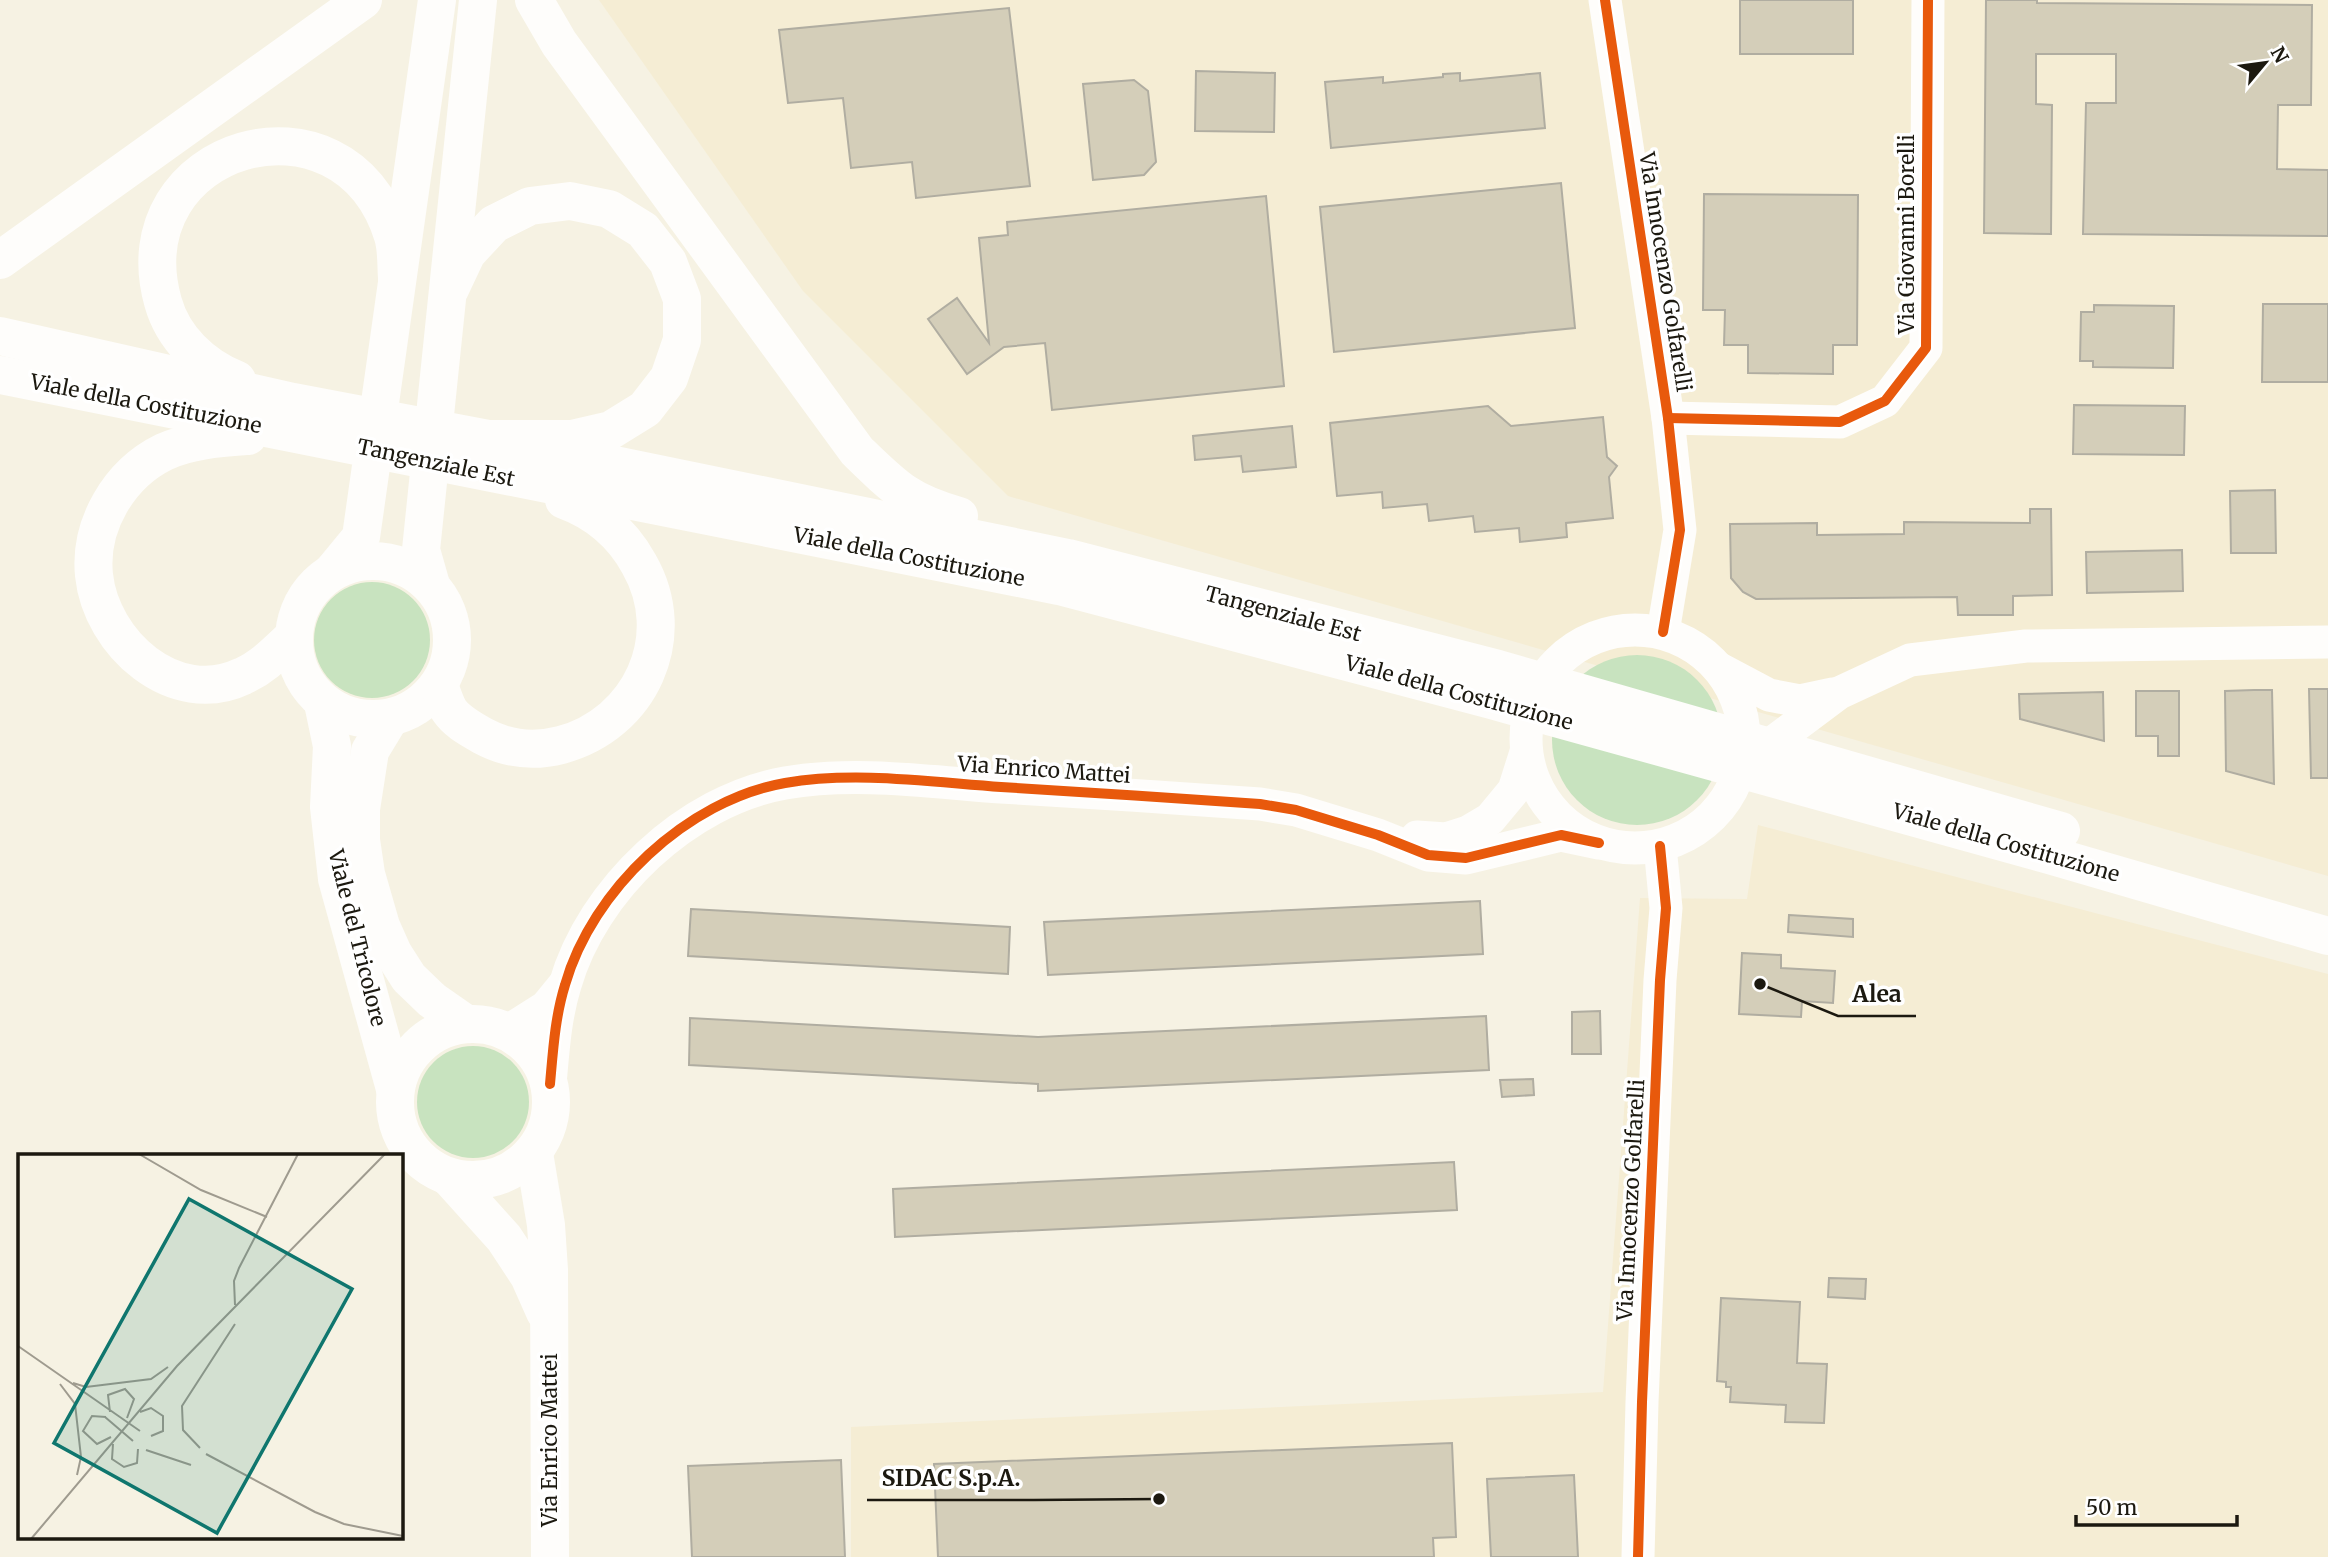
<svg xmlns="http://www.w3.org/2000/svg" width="2328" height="1557" viewBox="0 0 2328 1557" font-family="Merriweather,serif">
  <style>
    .built { fill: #f5edd4 }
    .green { fill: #c8e3bf }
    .building { fill: #d4ceb9; stroke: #b0ada1; stroke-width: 2 }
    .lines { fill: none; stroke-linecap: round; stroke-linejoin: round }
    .minor { stroke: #fefdfb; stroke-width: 33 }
    .major { stroke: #fefdfb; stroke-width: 38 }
    .highway { stroke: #fefdfb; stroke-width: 38 }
    .cycleway-casing { stroke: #fff; stroke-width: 15 }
    .cycleway { stroke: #e8590c; stroke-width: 10 }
    .labels { text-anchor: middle; stroke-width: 7; stroke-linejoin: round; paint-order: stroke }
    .street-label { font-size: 21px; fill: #1c1910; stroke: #fff }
    .inset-road { fill: none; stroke: #9f9b8f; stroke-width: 2 }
    .view { fill: #0f766e; fill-opacity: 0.15; stroke: #0f766e; stroke-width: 3.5 }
    .inset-edge { fill: none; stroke: #1c1910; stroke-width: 3.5 }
    .leader { fill: none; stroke: #1c1910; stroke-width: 2.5 }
    .callout-dot { fill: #1c1910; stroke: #fff; stroke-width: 2.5 }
    .callout-label { font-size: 23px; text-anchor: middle; font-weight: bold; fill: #1c1910; stroke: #fff; stroke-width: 7; stroke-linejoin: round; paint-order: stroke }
  </style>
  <rect width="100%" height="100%" fill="#f6f2e3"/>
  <g class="built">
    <polygon points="599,0 2328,0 2328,876 1008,496 803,291"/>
    <polygon points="1758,825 2328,974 2328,1557 851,1557 851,1427 1603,1392 1640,898 1747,899"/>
  </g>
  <g class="green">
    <circle cx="372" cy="640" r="58"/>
    <circle cx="1637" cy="740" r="85"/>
    <circle cx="473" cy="1102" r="56"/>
  </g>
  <g class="building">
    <rect x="1740" y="0" width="113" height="54"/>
    <polygon points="1986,0 2037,0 2037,3 2312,5 2311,105 2278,105 2277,169 2328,170 2328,236 2083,234 2086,103 2116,103 2116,54 2036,54 2036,104 2052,105 2051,234 1984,233"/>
    <polygon points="1009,8 1030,186 916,198 912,162 851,168 843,98 788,103 779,30"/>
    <polygon points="1196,71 1275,73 1274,132 1195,131"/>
    <polygon points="1460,73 1460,81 1540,73 1545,128 1331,148 1325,82 1383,77 1383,83 1443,77 1443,74"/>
    <polygon points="1134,80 1148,91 1156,162 1144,175 1093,180 1083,84"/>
    <polygon points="1561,183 1575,328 1334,352 1320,207"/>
    <polygon points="1704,194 1858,195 1857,345 1833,345 1833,374 1748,373 1748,345 1724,345 1725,310 1703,310"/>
    <polygon points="1266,196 1284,386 1052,410 1045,343 1004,347 967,374 928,319 957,298 989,343 979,238 1008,235 1007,222"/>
    <polygon points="2263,304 2328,304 2328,382 2262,382"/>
    <polygon points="2094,305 2174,306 2173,368 2093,367 2093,361 2080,361 2081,312 2094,312"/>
    <polygon points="2074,405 2185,406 2184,455 2073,454"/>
    <polygon points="1488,406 1511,426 1603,417 1607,457 1617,466 1609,477 1613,518 1566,523 1567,537 1520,542 1519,528 1475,532 1473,516 1429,521 1427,504 1383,508 1382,492 1337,496 1330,423"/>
    <polygon points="1292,426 1296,467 1243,472 1241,456 1195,460 1193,436"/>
    <polygon points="2275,490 2276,553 2231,553 2230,491"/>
    <polygon points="2030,509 2051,509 2052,595 2013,596 2013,615 1958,615 1957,597 1756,599 1743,592 1731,578 1730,524 1817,523 1817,535 1904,534 1904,522 2030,523"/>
    <polygon points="2182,550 2183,591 2087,593 2086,552"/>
    <polygon points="2309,689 2328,689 2328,778 2311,778"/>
    <polygon points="2254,690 2272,690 2274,784 2226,771 2225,691"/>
    <polygon points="2136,691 2179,691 2179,756 2158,756 2158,736 2136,736"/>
    <polygon points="2103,692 2104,741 2020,719 2019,694"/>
    <polygon points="1480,901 1483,954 1048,975 1044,922"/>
    <polygon points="691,909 1010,927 1008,974 688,956"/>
    <polygon points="1789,915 1853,919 1853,937 1788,932"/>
    <polygon points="1742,953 1781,955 1781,968 1835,971 1833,1003 1802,1001 1801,1017 1739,1014"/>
    <polygon points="1600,1011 1601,1054 1572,1054 1572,1012"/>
    <polygon points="1486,1016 1489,1070 1038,1091 1038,1084 689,1065 690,1018 1038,1037"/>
    <polygon points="1533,1079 1534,1095 1502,1097 1500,1080"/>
    <polygon points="1454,1162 1457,1210 895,1237 893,1189"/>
    <polygon points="1829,1278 1866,1279 1865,1299 1828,1297"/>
    <polygon points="1721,1298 1800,1302 1797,1363 1827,1364 1824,1423 1785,1422 1786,1405 1730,1402 1731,1387 1726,1387 1726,1382 1717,1381"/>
    <polygon points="1452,1443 1456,1537 1433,1538 1434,1557 938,1557 934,1464"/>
    <polygon points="841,1460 845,1557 692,1557 688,1466"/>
    <polygon points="1574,1475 1578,1557 1491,1557 1487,1479"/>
  </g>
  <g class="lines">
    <g class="minor">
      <polyline points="1605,0 1668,418 1680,530 1663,632"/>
      <polyline points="1668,418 1840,422 1885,401 1926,348 1928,0"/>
      <circle cx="1635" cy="739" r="109"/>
      <polyline points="1720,669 1769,695 1800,701 1833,694"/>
      <polyline points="1752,758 1839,693 1910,660 2026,646 2328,642"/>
      <polyline points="1417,837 1446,839 1468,832 1490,819 1514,790 1526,752"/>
      <polyline points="508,1031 546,1007 564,985"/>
      <path d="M550,1084c3,-33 5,-67 15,-99 27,-95 122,-185 220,-202 70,-12 145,-1 216,4 86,5 173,11 259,17l36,6 82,25 50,20 38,3 95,-23 38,8"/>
      <polyline points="1638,1557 1642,1402 1660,980 1666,908 1660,846"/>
    </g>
    <g class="major">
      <circle cx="373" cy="640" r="79"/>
      <polyline points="323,703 332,746 329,807 337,879 395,1089"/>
      <polyline points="390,718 370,751 361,809 361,840 366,874 381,926 393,953 409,978 432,1000 465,1023"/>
      <circle cx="473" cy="1102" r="78"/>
      <polyline points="534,1153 546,1225 549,1270 550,1557"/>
      <polyline points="450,1178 504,1238 529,1276 545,1312"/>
    </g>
    <g class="highway">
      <path d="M534,0l25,43 298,408c37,36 51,51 102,65"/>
      <polyline points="0,260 363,0"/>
      <polyline points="0,336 293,402 488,439 572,439 611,430 645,409 669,378 682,340 682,299 668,262 643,230 609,209 570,201 530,206 494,224 467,253 450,289"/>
      <polyline points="0,375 1059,586 1491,700 2049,855 2328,936"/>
      <path d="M237,380c-35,-14 -64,-42 -74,-78 -44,-157 181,-223 230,-66 4,13 3,29 4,42"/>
      <path d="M248,436c-28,2 -59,4 -84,16 -45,22 -75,73 -70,123 7,68 80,134 149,101 20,-9 34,-24 50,-39"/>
      <polyline points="488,439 1068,558 1498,669 2061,831"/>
      <polyline points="333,571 361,537 437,0"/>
      <polyline points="431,585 421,550 478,0"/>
      <path d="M439,685c3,8 6,18 10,25 8,12 22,19 34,26 24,13 51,16 78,9 79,-21 120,-108 78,-181 -17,-31 -42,-52 -75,-64"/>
    </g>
    <g class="cycleway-casing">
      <g id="cycleway">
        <polyline points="1605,0 1668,418 1680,530 1663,632"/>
        <polyline points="1668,418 1840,422 1885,401 1926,348 1928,0"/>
        <path d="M550,1084c3,-33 5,-67 15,-99 27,-95 122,-185 220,-202 70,-12 145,-1 216,4 86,5 173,11 259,17l36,6 82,25 50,20 38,3 95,-23 38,8"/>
        <polyline points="1638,1557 1642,1402 1660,980 1666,908 1660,846"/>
      </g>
    </g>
    <use href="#cycleway" class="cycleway"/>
  </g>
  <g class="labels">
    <g class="street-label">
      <text transform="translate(1907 234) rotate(-90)" y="7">Via Giovanni Borelli</text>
      <text transform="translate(1665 272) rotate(81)" y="7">Via Innocenzo Golfarelli</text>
      <text transform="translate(146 404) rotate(11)" y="7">Viale della Costituzione</text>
      <text transform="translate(436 463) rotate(12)" y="7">Tangenziale Est</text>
      <text transform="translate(909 557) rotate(11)" y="7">Viale della Costituzione</text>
      <text transform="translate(1283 614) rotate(15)" y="7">Tangenziale Est</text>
      <text transform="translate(1459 693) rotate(15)" y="7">Viale della Costituzione</text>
      <text transform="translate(1044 770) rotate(4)" y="7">Via Enrico Mattei</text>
      <text transform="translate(2006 843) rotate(16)" y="7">Viale della Costituzione</text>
      <text transform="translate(357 938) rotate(76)" y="7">Viale del Tricolore</text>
      <text transform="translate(1631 1200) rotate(-87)" y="7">Via Innocenzo Golfarelli</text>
      <text transform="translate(550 1440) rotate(-90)" y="7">Via Enrico Mattei</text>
    </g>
  </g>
  <g transform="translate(18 1154)">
    <rect width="385" height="385" fill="#f6f2e3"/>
    <path class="inset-road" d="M121,0l62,36 66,27M217,151l-1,-24 5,-13 59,-114M0,192l122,85M55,229l13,4 65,-8 17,-12M42,230l15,20 6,53 -4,18M92,258l-2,-17 17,-6 9,10 -7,19M122,258l11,-4 12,8v15l-12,5M87,263l28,24M88,263l-14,-1 -9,15 14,13 14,-7M95,290l-1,15 12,8 13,-4 1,-14M182,294l-17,-18 -1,-24 53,-82M128,296l45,15M188,300l109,58 29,12 59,12M13,385l146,-173 208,-212"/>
    <path class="view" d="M171,45l163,90 -135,244 -163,-90z"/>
    <rect width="385" height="385" class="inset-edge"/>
  </g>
  <path class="leader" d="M1760 984L1838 1016H1916M1159 1499L1034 1500H867"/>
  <g class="callout-dot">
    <circle cx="1760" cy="984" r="7"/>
    <circle cx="1159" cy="1499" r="7"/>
  </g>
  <g class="callout-label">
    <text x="1877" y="1002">Alea</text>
    <text x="951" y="1486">SIDAC S.p.A.</text>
  </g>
  <g transform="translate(2265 63) rotate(61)" stroke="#ffffff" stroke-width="5" paint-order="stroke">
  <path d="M0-5L12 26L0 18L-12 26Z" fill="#1c1910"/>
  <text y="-10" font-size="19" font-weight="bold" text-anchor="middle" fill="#1c1910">N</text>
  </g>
  <path d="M2076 1515v10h161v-10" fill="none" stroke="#1c1910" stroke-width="3.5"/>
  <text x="2086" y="1515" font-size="21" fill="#1c1910" stroke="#ffffff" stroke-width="5" paint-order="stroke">50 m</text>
</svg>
